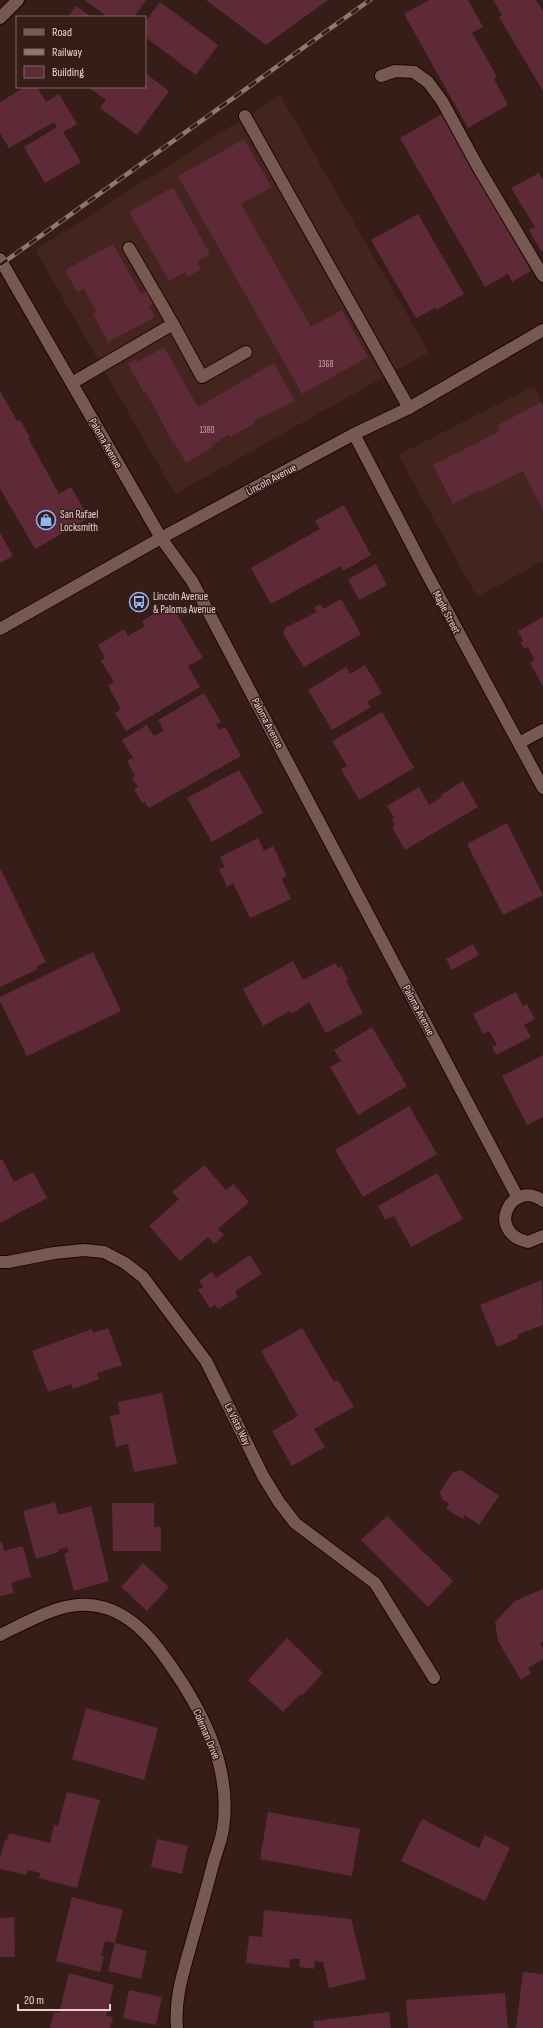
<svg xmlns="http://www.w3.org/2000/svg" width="543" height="2028" viewBox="0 0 543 2028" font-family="'Sofia Sans Condensed',sans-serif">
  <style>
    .built { fill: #43241e }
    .building { fill: #5e2a37 }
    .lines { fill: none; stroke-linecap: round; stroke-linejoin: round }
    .lane-casing { stroke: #1c0604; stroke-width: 14 }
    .street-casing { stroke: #1c0604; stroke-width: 14 }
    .secondary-casing { stroke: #1c0604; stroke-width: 14 }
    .lane { stroke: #775952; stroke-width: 12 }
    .street { stroke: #775952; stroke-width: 12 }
    .secondary { stroke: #775952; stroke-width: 12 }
    .rail-casing { stroke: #8e7874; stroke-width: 4.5 }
    .rail { stroke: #361d18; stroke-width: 3; stroke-dasharray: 9; stroke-linecap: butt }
    .labels { text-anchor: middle; stroke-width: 3; stroke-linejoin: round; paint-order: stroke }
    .number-label { font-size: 9px; fill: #c3a9a9 }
    .street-label { font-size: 11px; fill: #e5d3cf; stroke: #361d18 }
    .poi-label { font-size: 11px; fill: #e5d3cf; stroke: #361d18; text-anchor: start }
  </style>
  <rect width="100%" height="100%" fill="#361d18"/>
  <g class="built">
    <polygon points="280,95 429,352 175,494 35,250"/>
    <polygon points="534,386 543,404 543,561 477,597 398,455"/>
  </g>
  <g class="building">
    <polygon points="84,0 146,0 134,17 108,17"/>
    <polygon points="206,0 328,0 266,45"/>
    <polygon points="429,0 468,0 483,27 472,33 497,77 494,79 508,105 468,128 404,14"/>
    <polygon points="493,0 536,0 543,11 543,91 499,17 502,15"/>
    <polygon points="160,2 218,45 196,75 145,37 145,22"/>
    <polygon points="76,6 92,17 68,17"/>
    <polygon points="145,73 169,91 137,135 100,108 106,100 88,87 145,87"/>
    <polygon points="25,87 37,87 46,102 59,94 77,124 63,132 81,162 45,183 24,147 57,127 54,122 9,148 0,133 0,102"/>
    <polygon points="442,114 531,271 512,282 508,274 485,287 400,138"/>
    <polygon points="244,139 272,187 241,204 311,327 342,310 368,357 302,394 178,176"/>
    <polygon points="539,173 543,180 543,251 541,251 529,230 535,227 511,188"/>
    <polygon points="173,187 210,254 197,262 201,269 187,277 185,272 169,281 129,212"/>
    <polygon points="418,214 464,294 436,310 435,308 416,318 371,240"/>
    <polygon points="113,244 141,294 149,289 156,302 149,306 155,317 108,342 93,314 96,312 84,289 77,292 65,270"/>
    <polygon points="164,347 198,407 274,363 295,401 254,421 255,423 231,437 229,435 211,445 213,447 186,463 174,442 173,443 146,392 144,393 128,364 136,359 138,362"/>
    <polygon points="0,391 17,421 20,420 30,437 28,438 59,494 71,487 89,518 35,549 0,488"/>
    <polygon points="541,402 543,406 543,510 523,471 481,492 480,490 453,504 433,465 500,431 498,425"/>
    <polygon points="344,505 371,555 343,571 341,566 271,604 251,568 320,529 315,521"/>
    <polygon points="0,533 13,556 0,563"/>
    <polygon points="376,564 387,585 359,600 348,579"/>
    <polygon points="341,599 361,634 304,667 283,634 285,628 317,612 314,608 320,604 324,609"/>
    <polygon points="171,604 203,658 188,666 200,687 126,731 115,713 121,709 108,686 114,682 101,661 105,658 98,645 124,629 128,636 145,626 142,621"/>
    <polygon points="543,617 543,687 530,663 535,660 528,647 524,649 520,642 523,641 518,631"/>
    <polygon points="365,665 382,693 367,702 371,707 332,730 308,690 346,667 350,674"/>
    <polygon points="204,693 221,722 216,724 219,730 225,727 241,756 149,808 145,802 142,803 134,789 138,787 132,778 135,776 127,761 133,758 122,740 147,725 154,736 164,731 158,720"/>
    <polygon points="382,712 414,768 359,800 341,769 347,766 332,741"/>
    <polygon points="239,770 263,813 212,842 187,798"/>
    <polygon points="463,781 478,807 405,850 392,827 395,825 392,819 394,818 387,806 419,787 429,805 442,797 441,795"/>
    <polygon points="507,823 543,895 503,915 467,844"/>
    <polygon points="258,838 264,851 273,846 287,876 282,879 291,899 250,918 233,883 227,887 219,869 225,867 220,857"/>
    <polygon points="0,868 46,962 37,966 38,969 0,987"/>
    <polygon points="473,944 479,955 452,970 446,959"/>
    <polygon points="93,952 121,1011 27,1056 0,1001 0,997"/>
    <polygon points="293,961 303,980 335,963 338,968 341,966 348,979 346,981 363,1013 326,1033 309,1002 292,1014 290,1011 263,1026 243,989"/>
    <polygon points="516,992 523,1006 527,1004 535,1019 524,1025 531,1037 496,1055 492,1047 497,1045 489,1031 483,1034 473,1014"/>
    <polygon points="372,1027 407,1086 358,1115 330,1067 341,1061 334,1050"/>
    <polygon points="543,1055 543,1117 527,1125 502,1076"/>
    <polygon points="409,1106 437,1154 363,1197 335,1150"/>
    <polygon points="2,1159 14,1182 33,1172 47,1198 0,1223 0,1160"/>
    <polygon points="204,1165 226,1190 233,1184 249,1202 218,1229 224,1235 214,1244 208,1237 180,1261 149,1226 179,1199 172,1192"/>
    <polygon points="437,1173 463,1219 411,1247 394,1216 385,1220 378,1206"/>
    <polygon points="250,1255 262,1274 235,1291 238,1297 218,1309 215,1305 210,1308 198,1290 203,1287 199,1281 212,1272 216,1278"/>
    <polygon points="542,1280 543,1325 517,1335 518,1338 497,1347 480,1305"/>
    <polygon points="108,1328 122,1365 97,1373 99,1379 73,1389 71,1384 48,1392 32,1351 92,1329 93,1333"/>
    <polygon points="302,1328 334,1382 338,1380 354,1407 314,1429 325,1447 292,1466 272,1431 298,1416 261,1351"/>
    <polygon points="162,1393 177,1464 134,1472 128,1444 116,1447 110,1416 120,1414 118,1402"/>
    <polygon points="461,1470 499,1496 479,1525 465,1515 463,1519 446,1509 449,1504 442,1499 440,1492 453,1472"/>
    <polygon points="55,1502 58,1515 91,1506 109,1581 74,1591 64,1554 68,1552 67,1547 58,1550 59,1552 36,1559 23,1511"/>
    <polygon points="112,1503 154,1503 154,1527 161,1527 161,1551 113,1551"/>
    <polygon points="387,1516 453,1581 428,1607 361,1540"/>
    <polygon points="0,1542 2,1542 4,1551 23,1546 31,1577 11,1583 14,1593 0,1596"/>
    <polygon points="143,1563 169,1587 147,1611 121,1587"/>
    <polygon points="543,1589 543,1642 540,1644 543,1648 543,1659 528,1668 531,1673 521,1680 498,1641 495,1622 515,1601"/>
    <polygon points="287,1638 323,1673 302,1696 300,1694 283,1712 248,1680"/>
    <polygon points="86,1708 158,1728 144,1780 72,1759"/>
    <polygon points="67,1792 100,1800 77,1888 39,1878 40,1873 28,1870 26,1875 0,1869 0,1858 5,1840 7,1840 9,1833 50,1843 54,1825 58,1826"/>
    <polygon points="268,1812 360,1829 352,1876 260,1859"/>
    <polygon points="422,1819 479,1848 485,1835 510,1848 485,1901 401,1861"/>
    <polygon points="157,1839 188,1846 182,1874 151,1867"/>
    <polygon points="72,1897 123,1910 115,1943 105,1941 101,1955 104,1956 100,1972 56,1961"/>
    <polygon points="264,1910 351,1919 366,1979 329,1988 323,1962 315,1961 314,1969 299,1967 300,1959 290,1959 289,1968 246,1963 249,1936 262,1937"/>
    <polygon points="14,1917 15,1957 0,1957 0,1918"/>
    <polygon points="115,1943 147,1951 141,1979 108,1971"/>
    <polygon points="523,1972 543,1974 543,2028 516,2028"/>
    <polygon points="69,1973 114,1985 106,2016 113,2017 110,2028 50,2028 54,2012 59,2013"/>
    <polygon points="129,1990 162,1997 156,2025 123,2018"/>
    <polygon points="505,1993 508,2028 408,2028 406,2000"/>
    <polygon points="389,2012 391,2028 314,2028 313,2021"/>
  </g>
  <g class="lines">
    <g class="lane-casing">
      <g id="lane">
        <polyline points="381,76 395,71 414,72 428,82 442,101 478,167 543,276"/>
        <polyline points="245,116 409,408"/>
        <polyline points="129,248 173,324"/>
        <polyline points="72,383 173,324 202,377 246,352"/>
      </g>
    </g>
    <g class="street-casing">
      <g id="street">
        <polyline points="0,18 18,0"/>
        <polyline points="0,259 161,538 192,581 518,1198"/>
        <polyline points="354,434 427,574 543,788"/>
        <polyline points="519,743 543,730"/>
        <path d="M543,1201c-31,-23 -59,31 -15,41l15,-6"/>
        <polyline points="0,1262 8,1262 54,1253 84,1250 104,1252 125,1263 143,1277 206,1361 263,1476 279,1502 295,1523 375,1583 434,1678"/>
        <path d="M0,1635c19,-9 38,-20 58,-26 44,-14 77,8 103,43 37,50 72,112 62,177 -2,12 -7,24 -10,35 -6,24 -13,48 -20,73 -8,30 -19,59 -16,91"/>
      </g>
    </g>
    <g class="secondary-casing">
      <polyline id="secondary" points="0,629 161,538 354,434 409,408 543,330"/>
    </g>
    <use href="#lane" class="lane"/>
    <use href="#street" class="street"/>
    <use href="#secondary" class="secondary"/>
    <g class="rail-casing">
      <polyline id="rail" points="0,265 370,0"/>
    </g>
    <use href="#rail" class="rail"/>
  </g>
  <defs>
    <g id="shop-ring" transform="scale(1)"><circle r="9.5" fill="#361d18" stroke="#8eb8fd" stroke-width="1.5"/><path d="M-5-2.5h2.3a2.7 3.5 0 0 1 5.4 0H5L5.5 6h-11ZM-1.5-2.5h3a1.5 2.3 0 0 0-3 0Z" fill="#8eb8fd"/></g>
    <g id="bus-ring" transform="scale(1)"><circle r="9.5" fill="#361d18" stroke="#8eb8fd" stroke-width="1.5"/><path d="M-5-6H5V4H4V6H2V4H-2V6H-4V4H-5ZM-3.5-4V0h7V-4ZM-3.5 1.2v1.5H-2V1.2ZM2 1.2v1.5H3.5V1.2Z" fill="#8eb8fd"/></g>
  </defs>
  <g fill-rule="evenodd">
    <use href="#shop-ring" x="46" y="520"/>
    <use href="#bus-ring" x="139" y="602"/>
  </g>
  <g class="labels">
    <g class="number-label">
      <text x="326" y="367">1368</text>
      <text x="207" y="433">1380</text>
    </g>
    <g class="street-label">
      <text transform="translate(106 443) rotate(60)" y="4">Paloma Avenue</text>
      <text transform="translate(271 479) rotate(-28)" y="4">Lincoln Avenue</text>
      <text transform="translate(447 612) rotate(62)" y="4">Maple Street</text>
      <text transform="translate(268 723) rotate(62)" y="4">Paloma Avenue</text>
      <text transform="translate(419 1010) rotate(62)" y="4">Paloma Avenue</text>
      <text transform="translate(238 1424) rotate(64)" y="4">La Vista Way</text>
      <text transform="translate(207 1734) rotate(67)" y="4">Coleman Drive</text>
    </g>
    <g class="poi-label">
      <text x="60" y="518">San Rafael<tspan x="60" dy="13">Locksmith</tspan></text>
      <text x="153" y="600">Lincoln Avenue<tspan x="153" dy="13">&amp; Paloma Avenue</tspan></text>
    </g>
  </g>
  <rect x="16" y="16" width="130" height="72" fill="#361d18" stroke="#7c6661"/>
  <rect x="24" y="29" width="20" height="6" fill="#775952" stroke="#7c6661"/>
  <text x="52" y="36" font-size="12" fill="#e5d3cf">Road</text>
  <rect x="24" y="49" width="20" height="6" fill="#8e7874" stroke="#7c6661"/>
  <text x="52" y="56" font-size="12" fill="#e5d3cf">Railway</text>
  <rect x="24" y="66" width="20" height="12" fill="#5e2a37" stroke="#7c6661"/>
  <text x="52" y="76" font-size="12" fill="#e5d3cf">Building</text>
  <path d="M18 2004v6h92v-6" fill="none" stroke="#e5d3cf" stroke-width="2"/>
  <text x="24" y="2004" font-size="12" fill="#e5d3cf" stroke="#361d18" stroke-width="3" paint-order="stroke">20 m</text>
</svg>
